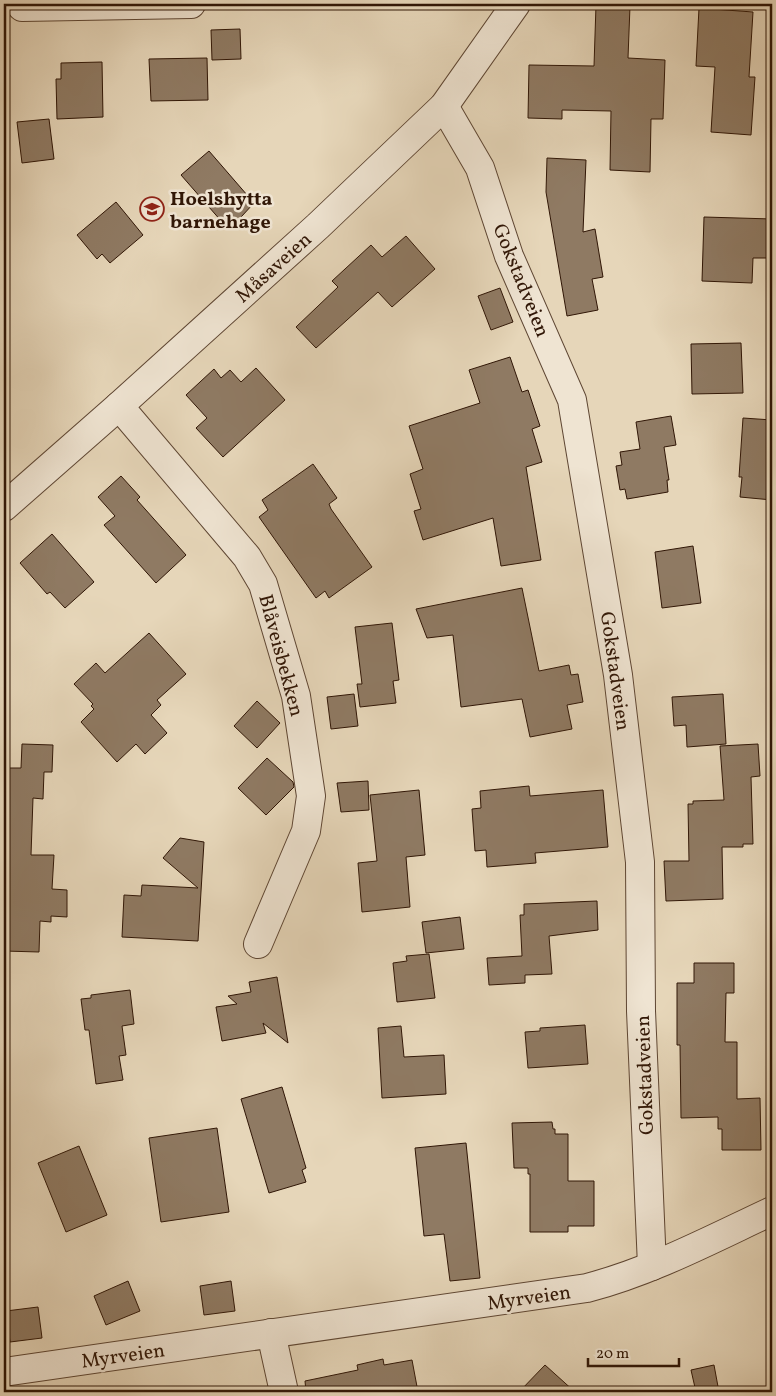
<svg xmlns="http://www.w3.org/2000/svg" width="776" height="1396" viewBox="0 0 776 1396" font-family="Vollkorn,serif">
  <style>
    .building { fill: #8f7a63; stroke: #301606 }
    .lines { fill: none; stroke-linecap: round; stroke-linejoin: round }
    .minor-casing { stroke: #5e4633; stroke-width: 30 }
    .minor { stroke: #efe4d2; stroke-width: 28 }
    .labels { text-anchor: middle; stroke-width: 5; stroke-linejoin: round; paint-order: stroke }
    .poi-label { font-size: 20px; font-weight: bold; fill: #301606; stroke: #efe4d2; text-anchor: start }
    .street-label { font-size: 20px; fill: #301606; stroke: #efe4d2 }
  </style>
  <rect width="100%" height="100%" fill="#e6d6b9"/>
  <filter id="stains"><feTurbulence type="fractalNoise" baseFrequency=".004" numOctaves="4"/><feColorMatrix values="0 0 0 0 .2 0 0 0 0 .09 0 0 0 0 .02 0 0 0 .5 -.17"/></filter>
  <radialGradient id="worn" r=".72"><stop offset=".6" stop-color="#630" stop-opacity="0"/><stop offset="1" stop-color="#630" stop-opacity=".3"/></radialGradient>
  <g class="building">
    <polygon points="596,5 630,6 628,58 665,60 663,119 651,119 650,172 610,170 611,111 562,110 562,119 528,118 529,65 594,66"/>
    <polygon points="699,8 753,12 749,77 755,77 751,135 711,132 715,67 696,66"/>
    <polygon points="240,29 241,59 212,60 211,30"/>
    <polygon points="207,58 208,100 151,101 149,59"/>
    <polygon points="102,62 103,117 57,119 56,79 61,79 61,63"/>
    <polygon points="49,119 54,159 22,163 17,122"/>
    <polygon points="209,151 254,203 229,230 181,175"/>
    <polygon points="547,158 586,160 583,232 595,229 603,277 592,279 598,310 567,316 546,192"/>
    <polygon points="116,202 143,235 110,263 102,254 97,259 77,235"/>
    <polygon points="704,217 772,219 772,258 753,258 752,283 702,281"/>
    <polygon points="406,236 435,269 392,307 378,292 316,348 296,327 338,287 332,281 371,245 382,257"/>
    <polygon points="500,288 513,322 491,330 478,296"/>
    <polygon points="741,343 743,393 692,394 691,344"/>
    <polygon points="510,357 522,392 528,390 540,426 532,429 542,462 526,467 541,560 501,566 493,518 423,540 414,511 421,509 410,474 423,469 409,426 480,403 469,370"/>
    <polygon points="256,368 285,400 223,457 196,428 207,418 186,395 214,369 221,378 230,370 241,382"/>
    <polygon points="671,416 676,445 664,447 669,480 667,480 668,492 627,499 625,489 620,490 616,466 622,465 620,452 640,449 636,422"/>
    <polygon points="743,418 772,420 772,500 740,497 742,477 739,477"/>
    <polygon points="313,464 337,498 329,504 331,509 372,567 329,598 325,591 316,598 259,517 268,510 262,500"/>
    <polygon points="121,476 140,497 137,500 186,555 156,583 104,525 115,516 98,497"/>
    <polygon points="52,534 94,582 65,608 50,592 47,594 20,563"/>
    <polygon points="693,546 701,603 662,608 655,552"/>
    <polygon points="522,588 539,671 569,665 571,675 578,674 583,702 567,705 572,729 530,737 522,699 461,707 453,635 427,638 416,609"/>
    <polygon points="392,623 399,680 393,681 396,703 360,707 357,684 362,684 355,627"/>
    <polygon points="149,633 186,674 157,700 161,705 151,715 167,733 145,754 136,744 117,762 81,722 94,709 91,706 93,704 74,684 96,663 105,673"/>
    <polygon points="354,694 358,726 331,729 327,697"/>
    <polygon points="723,694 726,744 687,747 686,725 674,726 672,697"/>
    <polygon points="257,701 280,723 257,748 234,726"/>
    <polygon points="22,744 53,745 52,772 44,772 43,799 33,798 31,855 54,855 52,889 67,890 67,917 51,916 51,922 40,921 39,952 4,951 4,768 21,768"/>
    <polygon points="758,744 760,776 751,777 753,844 743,844 743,847 722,847 723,899 666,901 664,861 689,861 688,804 693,804 693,801 724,800 720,746"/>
    <polygon points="267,758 293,782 294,787 266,815 238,788"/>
    <polygon points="368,781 369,810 341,812 337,783"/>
    <polygon points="529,786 530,796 603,790 608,847 535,853 536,863 487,867 486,850 475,851 472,809 481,808 480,791"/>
    <polygon points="419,790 425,855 406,857 410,907 362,912 358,863 377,861 370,795"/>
    <polygon points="180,838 204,842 198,941 122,937 124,895 141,896 142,885 198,888 163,858"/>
    <polygon points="597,901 598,930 549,936 552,974 525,975 525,983 489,985 487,958 522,956 520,915 524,915 524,904"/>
    <polygon points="460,917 464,949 426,953 422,922"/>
    <polygon points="429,954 435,998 397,1002 393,963 407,961 406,956"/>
    <polygon points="694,963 734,963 734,993 726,993 725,1042 737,1042 737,1099 760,1098 761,1150 722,1150 722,1129 718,1129 718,1117 681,1118 680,1045 677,1045 677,983 694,983"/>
    <polygon points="277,977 288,1043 263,1023 266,1033 222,1041 216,1007 237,1004 228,996 251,992 249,982"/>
    <polygon points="130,990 134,1024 122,1026 126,1055 119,1056 123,1080 96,1084 89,1030 85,1030 81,999 91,998 91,995"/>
    <polygon points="585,1025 588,1064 528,1068 525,1032 540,1031 540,1028"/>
    <polygon points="401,1026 404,1057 444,1055 446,1094 382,1098 378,1028"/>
    <polygon points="282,1087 306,1168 302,1170 306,1182 269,1193 241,1099"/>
    <polygon points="552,1122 553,1129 555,1129 555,1134 568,1134 568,1181 594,1181 594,1226 568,1226 568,1232 530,1232 530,1174 528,1174 528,1168 514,1168 512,1123"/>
    <polygon points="217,1128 229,1212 161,1222 149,1138"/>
    <polygon points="466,1143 480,1278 450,1281 444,1234 424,1236 415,1148"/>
    <polygon points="79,1146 107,1215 66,1232 38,1163"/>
    <polygon points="128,1281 140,1311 106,1325 94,1296"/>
    <polygon points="231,1281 235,1311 204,1315 200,1286"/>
    <polygon points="38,1307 42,1338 10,1342 6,1311"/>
    <polygon points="383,1359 384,1365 412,1360 418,1392 306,1392 305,1381 358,1370 357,1365"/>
    <polygon points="545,1365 575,1392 519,1392"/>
    <polygon points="714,1365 719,1392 696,1392 691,1370"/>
  </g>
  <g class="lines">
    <g class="minor-casing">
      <g id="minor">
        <polyline points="22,7 191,4"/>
        <polyline points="444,106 480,168 509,256 572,400 618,675 640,862 641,1011 652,1266"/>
        <polyline points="119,406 247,557 263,584 296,696 311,796 306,831 258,944"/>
        <polyline points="4,507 119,406 318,226 444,106 516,4"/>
        <polyline points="271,1333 284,1392"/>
        <path d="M4,1372l583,-84c65,-17 125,-49 185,-77"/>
      </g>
    </g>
    <use href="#minor" class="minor"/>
  </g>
  <defs>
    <g id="school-ring" transform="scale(1.25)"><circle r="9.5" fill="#efe4d2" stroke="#8f2418" stroke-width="1.5"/><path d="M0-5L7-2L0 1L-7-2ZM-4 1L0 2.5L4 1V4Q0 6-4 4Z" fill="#8f2418"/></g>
  </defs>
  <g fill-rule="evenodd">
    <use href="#school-ring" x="152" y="209"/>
  </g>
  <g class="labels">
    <g class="poi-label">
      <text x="170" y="205">Hoelshytta<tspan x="170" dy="23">barnehage</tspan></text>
    </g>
    <g class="street-label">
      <text transform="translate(273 267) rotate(-42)" y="7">Måsaveien</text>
      <text transform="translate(522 280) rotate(68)" y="7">Gokstadveien</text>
      <text transform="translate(282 655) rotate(75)" y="7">Blåveisbekken</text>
      <text transform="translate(616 671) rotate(82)" y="7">Gokstadveien</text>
      <text transform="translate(644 1075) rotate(-92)" y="7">Gokstadveien</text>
      <text transform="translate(529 1297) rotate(-8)" y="7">Myrveien</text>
      <text transform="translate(123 1355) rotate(-8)" y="7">Myrveien</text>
    </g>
  </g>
  <rect width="776" height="1396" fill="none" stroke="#e6d6b9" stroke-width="20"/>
  <rect x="5" y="5" width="766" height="1386" fill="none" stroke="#301606" stroke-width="2.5"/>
  <rect x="10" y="10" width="756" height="1376" fill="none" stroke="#301606"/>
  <path d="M588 1358v8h91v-8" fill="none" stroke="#301606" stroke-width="2.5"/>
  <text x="596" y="1358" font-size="15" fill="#301606" stroke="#efe4d2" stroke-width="4" paint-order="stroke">20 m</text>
  <rect width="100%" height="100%" filter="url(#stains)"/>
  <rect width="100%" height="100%" fill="url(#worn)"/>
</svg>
